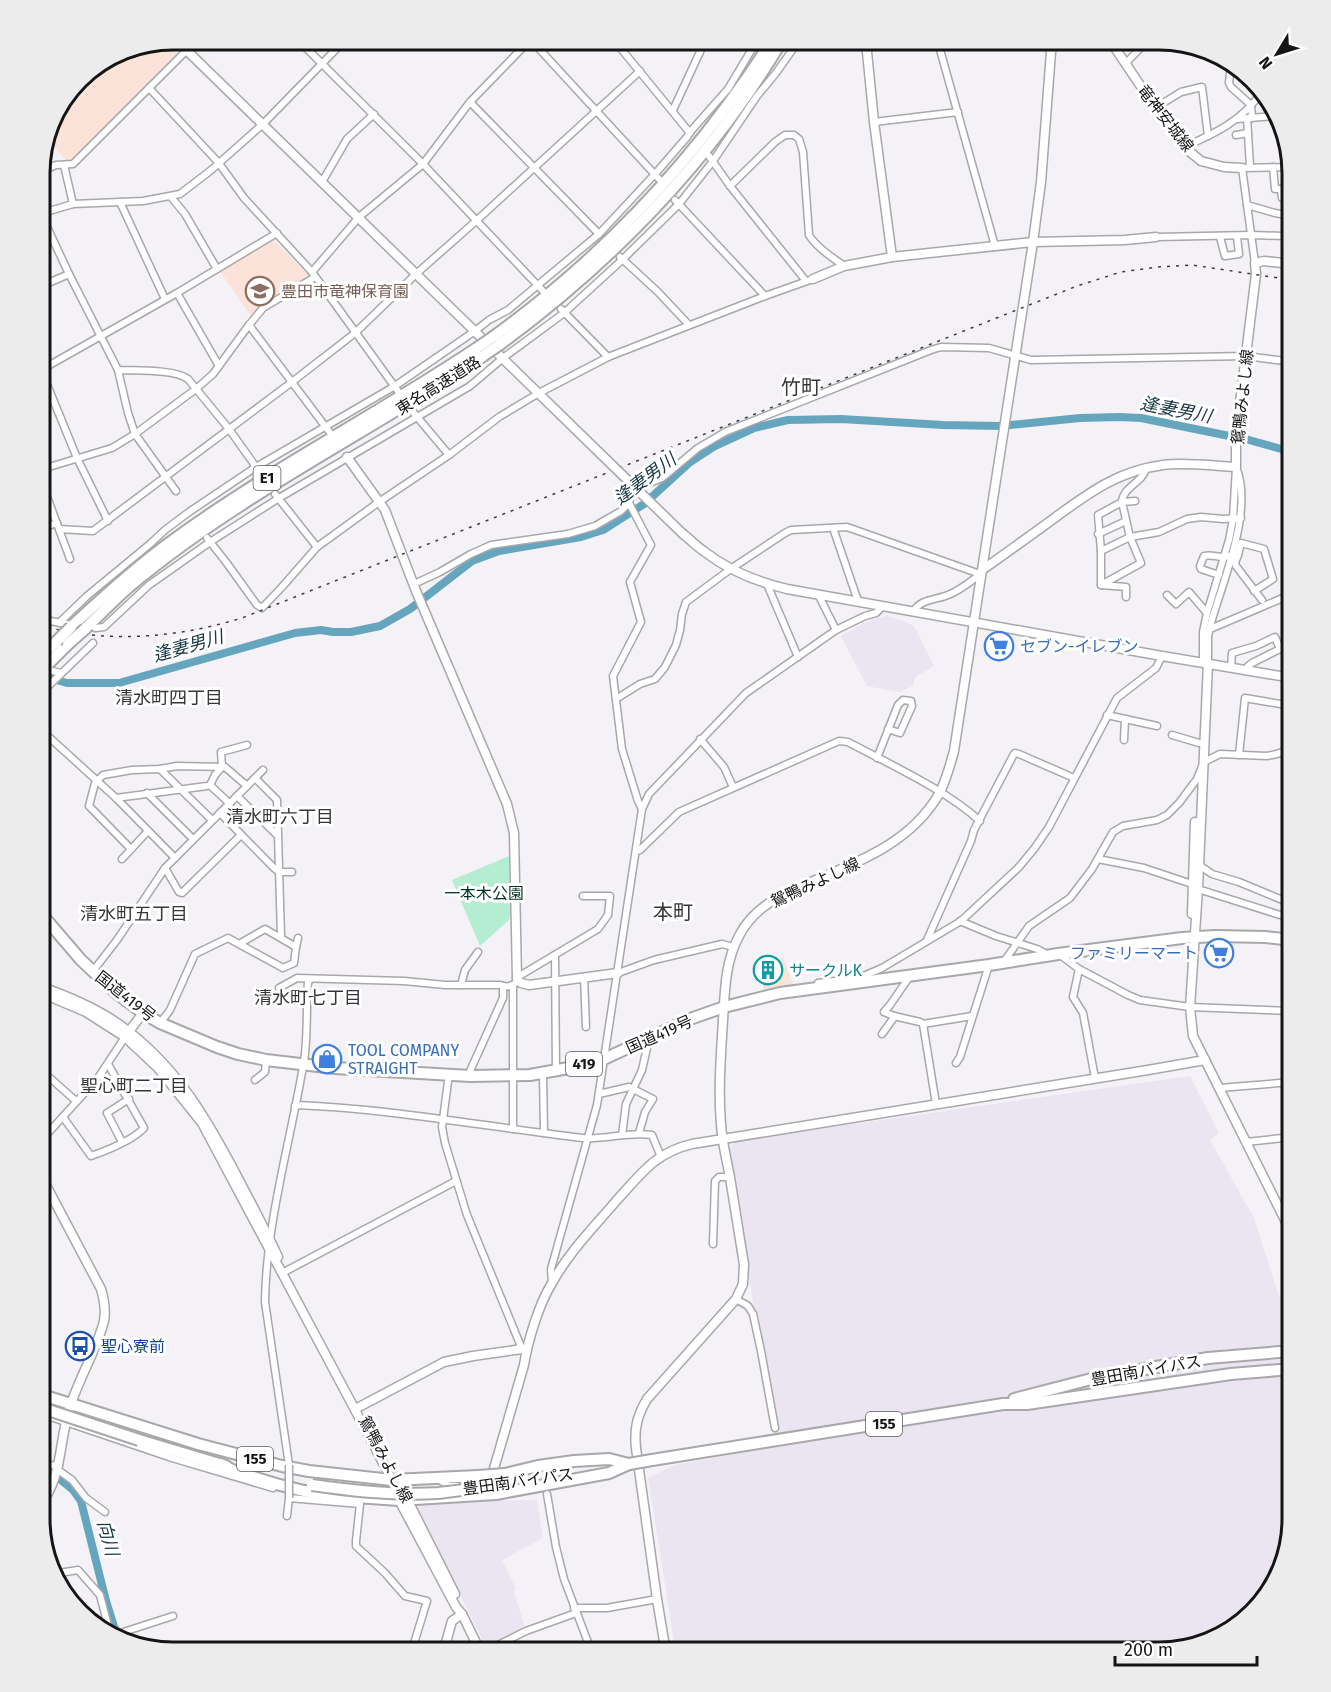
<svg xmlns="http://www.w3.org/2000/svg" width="1331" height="1692" viewBox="0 0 1331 1692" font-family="'Fira Sans','Noto Sans JP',sans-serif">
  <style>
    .commercial { fill: #fae4d7 }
    .built { fill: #eae5f0 }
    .education { fill: #fce3da }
    .green { fill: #b5edd2 }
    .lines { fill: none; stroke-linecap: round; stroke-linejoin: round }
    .river { stroke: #65a6be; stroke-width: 8 }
    .street-casing { stroke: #a8a7aa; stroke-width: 9 }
    .secondary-casing { stroke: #a8a7aa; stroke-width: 11 }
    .highway-casing { stroke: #a8a7aa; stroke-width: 14 }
    .street { stroke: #fff; stroke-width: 6 }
    .secondary { stroke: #fff; stroke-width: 8 }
    .highway { stroke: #fff; stroke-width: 10 }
    .rail { stroke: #3b3b3c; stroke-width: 1.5; stroke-dasharray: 3 6; stroke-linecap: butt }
    .street-bridge-casing { stroke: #a8a7aa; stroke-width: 9; stroke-linecap: butt }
    .secondary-bridge-casing { stroke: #a8a7aa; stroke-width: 11; stroke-linecap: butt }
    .highway-bridge-casing { stroke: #a8a7aa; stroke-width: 14; stroke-linecap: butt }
    .street-bridge { stroke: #fff; stroke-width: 6 }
    .secondary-bridge { stroke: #fff; stroke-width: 8 }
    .highway-bridge { stroke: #fff; stroke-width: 10 }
    .labels { text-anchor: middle; stroke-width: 6; stroke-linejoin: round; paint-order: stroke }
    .shield { fill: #fff; stroke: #5b5b5c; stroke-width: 1.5 }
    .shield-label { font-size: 15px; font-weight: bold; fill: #151516 }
    .street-label { font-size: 16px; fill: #151516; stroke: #fff }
    .education-label { font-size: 16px; fill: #785e54; stroke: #fff; text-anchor: start }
    .shop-label { font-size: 16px; fill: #366cbe; stroke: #fff; text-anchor: start }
    .park-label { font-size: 16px; fill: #003421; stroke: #fff }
    .culture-label { font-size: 16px; fill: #0d838f; stroke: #fff; text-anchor: start }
    .transit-label { font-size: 16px; fill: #164399; stroke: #fff; text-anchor: start }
    .water-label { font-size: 18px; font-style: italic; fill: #173742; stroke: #fff }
    .neighbourhood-label { font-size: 18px; fill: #363538; stroke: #fff }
    .quarter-label { font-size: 20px; fill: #363538; stroke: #fff }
    .rim { fill: none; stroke: #151516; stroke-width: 3 }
  </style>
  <rect width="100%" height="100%" fill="#f4f2f6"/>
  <polygon class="commercial" points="783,958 794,987 763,991 764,979 762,965 773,959"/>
  <g class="built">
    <polygon points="887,616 906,622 914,626 934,666 915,677 913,686 899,692 867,686 841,636 872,619"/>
    <polygon points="1190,1076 1219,1133 1210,1140 1254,1218 1292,1337 1292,1520 1274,1586 1232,1631 1159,1653 676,1653 648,1478 675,1465 776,1447 729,1149 735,1141"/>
    <polygon points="537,1500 543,1538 502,1560 516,1589 514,1592 525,1628 486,1647 417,1510 422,1501"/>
  </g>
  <g class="education">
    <polygon points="167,40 177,50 177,53 72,159 70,161 66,161 46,137 53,113 84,72 122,49"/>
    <polygon points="273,239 310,277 264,304 251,316 219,270"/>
  </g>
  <polygon class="green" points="509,856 510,917 509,920 480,946 452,880"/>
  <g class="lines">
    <g class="river">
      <polyline points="39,675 67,683 119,683 295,633 321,630 333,632 351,632 380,626 410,609 472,561 499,551 581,537 603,530 644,504 689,463 715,446 754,428 788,420 841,419 943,425 1000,426 1080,418 1119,417 1141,418 1249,440 1292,452"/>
      <polyline points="39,1462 73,1490 81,1501 106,1601 118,1639"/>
    </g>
    <g class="street-casing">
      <g id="street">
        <polyline points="297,39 423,164 543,291"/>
        <polyline points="530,39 659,179"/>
        <polyline points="613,39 690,133"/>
        <polyline points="865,39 867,52"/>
        <polyline points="937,39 995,246"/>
        <polyline points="804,45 852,39"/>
        <polyline points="621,48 624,39"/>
        <polyline points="1126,63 1149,39"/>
        <polyline points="1231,63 1229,83 1231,87 1251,105 1252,118"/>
        <polyline points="149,88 218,162 244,198 312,272 400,394"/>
        <polyline points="470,102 599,234"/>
        <polyline points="1155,108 1181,92 1202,87 1208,136"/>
        <polyline points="673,110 706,39"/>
        <polyline points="1249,118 1275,116"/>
        <polyline points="1237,119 1247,118 1250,167"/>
        <polyline points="874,122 958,112"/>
        <polyline points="1236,135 1248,133"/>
        <path d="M1184,147c30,-13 60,-27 78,-56"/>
        <polyline points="709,156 730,186 806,281"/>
        <polyline points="64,165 73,204"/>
        <polyline points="1273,167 1275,189 1281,189 1282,198 1292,197"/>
        <polyline points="39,172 56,165 73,164 187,50"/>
        <polyline points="322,182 347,139 374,114"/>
        <path d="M730,186l45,-44 10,-7h9l5,4 4,13 6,83c8,13 23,22 35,31"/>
        <polyline points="171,197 185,214 217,269"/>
        <polyline points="675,200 765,296"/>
        <polyline points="120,202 165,299"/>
        <polyline points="1247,205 1275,213 1292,216"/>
        <polyline points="39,214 73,204 143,201 180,194 210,171 263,124 346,39"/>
        <path d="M41,214l28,60 49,96c18,1 56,-1 70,9l41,50 32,45"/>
        <polyline points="1156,237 1252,235 1283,236 1292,238"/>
        <polyline points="1220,237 1225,256 1239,254 1237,237"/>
        <polyline points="620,257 658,292 689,325"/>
        <polyline points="1255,263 1242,168 1290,167"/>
        <polyline points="312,272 359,217 423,164 470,102 531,39"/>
        <polyline points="39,287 69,274"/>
        <polyline points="177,293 219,366"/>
        <polyline points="561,309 608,357"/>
        <polyline points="39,325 40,324"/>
        <polyline points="249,325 331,434"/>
        <polyline points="39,365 77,458 108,521"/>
        <polyline points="118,370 128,413 135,434 176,491"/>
        <polyline points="39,371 177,293 277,233"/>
        <polyline points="413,412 449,455"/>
        <path d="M1146,468c-3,15 -23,18 -24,34l-24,13 3,36 29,-14 29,-5 28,-13 14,-2 22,2 18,-1"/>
        <polyline points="39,470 112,448 135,434 196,389 213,374 249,325 263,308 315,277"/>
        <polyline points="39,475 70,559"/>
        <polyline points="275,494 317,547"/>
        <polyline points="629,503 651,545 630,582 641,622 613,676 622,749 638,801 642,809"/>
        <polyline points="39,505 49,502"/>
        <polyline points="833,528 858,601"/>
        <polyline points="39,529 57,523"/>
        <polyline points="59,529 93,531 292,382 355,333 416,274 476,221 640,71"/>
        <polyline points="1098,534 1126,521"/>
        <polyline points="207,538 226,562 257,605 262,608 282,587 317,547 379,502 449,455 499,417 539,393 608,357 765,296 813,279"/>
        <polyline points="1101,551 1101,585 1126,587 1126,597"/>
        <polyline points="1238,555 1241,543 1264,549 1273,579 1254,591"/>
        <path d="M1219,575l-18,-6 -1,-3 4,-10c7,-2 12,1 19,1 6,0 9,-3 15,-2l-3,8 1,3 26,34"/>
        <polyline points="414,584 440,572 471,554 491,545 568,534 595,526 621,511 629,503 631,496 642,486 662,478 698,448 725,432 931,350 941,347 989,348 1031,360 1246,356 1292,362"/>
        <polyline points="767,584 798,657"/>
        <polyline points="1101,585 1141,563 1130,537 1122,502 1135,501"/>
        <polyline points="818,594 836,630"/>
        <polyline points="1167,595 1176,604 1189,592 1207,613"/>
        <path d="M913,612c7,-13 23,-12 35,-17 13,-5 23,-14 34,-22"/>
        <polyline points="39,619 67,624"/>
        <polyline points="59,623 87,596 150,544 165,530 189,512 256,467 395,386 475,331 489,320 508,310 599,234 655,174 687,137 690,132 728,89 758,39"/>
        <polyline points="95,628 104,627 149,585 210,542 279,498 470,386 503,358 564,313 622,260 679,204 713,161 757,96 776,73 800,39"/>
        <polyline points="1210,629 1292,594"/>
        <polyline points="39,633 40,633"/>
        <polyline points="1203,662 1203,632 1207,613 1229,540 1233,519 1236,468"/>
        <path d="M1208,663v-27l3,-13c12,-43 43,-113 25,-156"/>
        <polyline points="1231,667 1232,653 1256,646 1275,637 1280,649"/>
        <polyline points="41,668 61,673"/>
        <polyline points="1248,670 1248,666 1252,663 1280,649 1292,640"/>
        <polyline points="39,695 93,643"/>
        <polyline points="616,699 640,684 655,679 665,667 676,645 680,630 682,614 686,602 732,568 785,533 791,530 847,527 980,574"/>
        <polyline points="1107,715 1157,726"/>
        <polyline points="39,728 116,798 175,858"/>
        <polyline points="1172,735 1199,743"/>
        <polyline points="700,739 724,767 733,787"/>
        <polyline points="1124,740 1125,719"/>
        <polyline points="1239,755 1245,698 1292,706"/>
        <polyline points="877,758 898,705 903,700 911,701 912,706 900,733 888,729"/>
        <polyline points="160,769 212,820"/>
        <polyline points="255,778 263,770"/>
        <polyline points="210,785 230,804"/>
        <polyline points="147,793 193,839"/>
        <polyline points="237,796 277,835"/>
        <polyline points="116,798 207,786 210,785 215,775 222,767 221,752 247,745"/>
        <polyline points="220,813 274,868 279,872 292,872"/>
        <polyline points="131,849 89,806 95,783 103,775 132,770 160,769 177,766 225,767 247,786"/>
        <path d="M636,851l4,-1 39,-38 160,-71 9,1c41,22 98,48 132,79"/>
        <polyline points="122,859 148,831"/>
        <polyline points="1098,859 1144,868 1192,884 1198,889 1280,915 1292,914"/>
        <polyline points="1199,865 1212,874 1239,882 1292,904"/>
        <polyline points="165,868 179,892 182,893 241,835"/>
        <polyline points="960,921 996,936 1037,949 1048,955"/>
        <polyline points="927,940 971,841 974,830 1014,754 1015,753 1019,754 1074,778"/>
        <polyline points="296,947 298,938"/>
        <polyline points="1059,954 1079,969 1128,995 1140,1000 1190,1007 1292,1011"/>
        <polyline points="555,955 556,1071"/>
        <polyline points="1003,963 1029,926 1070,898 1092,869 1113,832 1123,826 1157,820 1167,815 1179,803 1197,779 1203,764 1206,761 1220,754 1267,756 1277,754 1292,748"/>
        <polyline points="1079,969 1073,997 1083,1013 1095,1078"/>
        <polyline points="93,971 117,940 165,868 255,778 277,800 281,937"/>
        <polyline points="618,973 654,960 722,944 733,947"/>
        <polyline points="910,976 890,1005 884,1012 894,1016 920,1022 923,1024 936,1104"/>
        <polyline points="584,977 586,1027"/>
        <polyline points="516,978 598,929 608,915 610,896 583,896"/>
        <polyline points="818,983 859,978 882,968 961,921 1018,868 1034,849 1049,827 1117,698 1156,668 1162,656"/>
        <polyline points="461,985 465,970 478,952"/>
        <polyline points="513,986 513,1129"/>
        <path d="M279,988l18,-10 107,3 41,4h55c7,3 13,1 18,-4"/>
        <polyline points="160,1023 170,1010 195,954 226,939 228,938 283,968 294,963 296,947 265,929 239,944"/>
        <polyline points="923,1024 972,1016"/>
        <polyline points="882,1034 895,1016"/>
        <polyline points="956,1063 960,1057 989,965"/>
        <polyline points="449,1074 442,1127 445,1143 467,1215 522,1349"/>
        <polyline points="543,1074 544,1133"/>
        <polyline points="470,1076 470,1071 503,998 503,986"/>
        <polyline points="255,1080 265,1072 266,1060"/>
        <polyline points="39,1084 50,1078 76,1101"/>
        <polyline points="1219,1088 1292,1082"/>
        <polyline points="599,1094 629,1087 653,1099 645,1112 639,1133"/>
        <path d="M295,1106l2,-1c97,4 191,22 286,33 23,2 46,-7 69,-3l9,22"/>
        <path d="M63,1117l28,39c17,-6 41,-15 53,-28l-36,-64"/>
        <polyline points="622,1135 626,1104 642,1070 649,1039"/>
        <polyline points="122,1142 107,1113 129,1099"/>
        <polyline points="1246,1142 1292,1137"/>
        <polyline points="39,1143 98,1078 125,1037"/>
        <polyline points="713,1244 715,1181 719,1177 730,1177"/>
        <polyline points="286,1271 456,1181"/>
        <polyline points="552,1283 551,1269 597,1105 642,809 649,794 746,693 836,630 865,616 876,613 883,606"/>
        <polyline points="736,1299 748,1306 753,1314 761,1351 775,1428"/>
        <polyline points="39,1413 169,1457 273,1488"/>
        <polyline points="39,1459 50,1465 59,1466"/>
        <path d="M289,1465l-24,-163c1,-79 26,-163 39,-241 4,-25 2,-53 4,-79l3,-3"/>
        <polyline points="58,1470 72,1480 86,1498 105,1512"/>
        <polyline points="438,1479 449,1486 457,1486"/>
        <polyline points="547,1494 556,1547 564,1579 592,1653"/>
        <polyline points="287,1516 289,1498 360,1504 356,1541 356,1546 385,1573 405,1596 427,1601 412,1650"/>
        <polyline points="574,1608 607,1608 657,1599"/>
        <polyline points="80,1610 67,1591 59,1584 59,1573 78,1570 100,1595 111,1637"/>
        <polyline points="111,1636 173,1616"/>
        <polyline points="485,1653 488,1650 526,1631 576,1613"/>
      </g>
    </g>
    <g class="secondary-casing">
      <g id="secondary">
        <polyline points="175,39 612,465"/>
        <polyline points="1109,39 1146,94 1184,147 1201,161 1224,167 1242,168"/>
        <polyline points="867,52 874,122 892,257"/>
        <polyline points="813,279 844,266 892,257 1033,242 1125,240 1156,237"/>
        <polyline points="347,457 385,510 416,591 507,804 514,833 517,979 521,983 529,985 618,973"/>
        <path d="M683,534c8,6 14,13 22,18 23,18 53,30 82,37l375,67 130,22"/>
        <polyline points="982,570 1033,242 1041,182 1052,39"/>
        <polyline points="1208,663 1198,889 1190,1007 1193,1036 1292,1234"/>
        <polyline points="1192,914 1195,822"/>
        <path d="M39,986c32,11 63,24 89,45 52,40 81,92 111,149 13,25 27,51 39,77"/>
        <polyline points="39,992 86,1012 125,1037 158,1068 202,1123 353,1406 392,1480 399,1500 456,1607 462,1614 481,1653"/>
        <polyline points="127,1034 143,1013"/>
        <polyline points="359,1407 444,1362 473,1356 522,1349 526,1351"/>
        <polyline points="396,1477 455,1594"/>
        <path d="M491,1479l33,-114c4,-25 15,-61 28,-82 17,-31 42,-56 65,-83 12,-13 24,-28 38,-39 11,-8 24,-14 37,-17l456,-74 57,-10"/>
        <path d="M39,1507c25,-32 19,-64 31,-100 9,-29 27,-58 34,-86 2,-11 0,-22 -3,-32l-62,-117"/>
        <polyline points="443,1653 452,1621 462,1614"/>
        <path d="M666,1653l-9,-54 -21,-151c-2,-19 1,-32 11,-49l89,-100 7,-15 1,-20c-5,-29 -9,-57 -14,-86 -3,-18 -8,-35 -9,-54 -3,-34 0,-70 2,-104 2,-30 2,-58 16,-84 14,-28 40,-40 67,-52 50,-21 104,-40 133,-90 7,-13 11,-28 15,-43l28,-181c23,-16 45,-32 67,-48 37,-27 67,-51 114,-57 24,-3 49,1 73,2v-32l20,-161 -1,-11 9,-2 28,3"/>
      </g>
    </g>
    <g class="highway-casing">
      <g id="highway">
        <path d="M493,337c111,-80 206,-182 280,-298"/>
        <path d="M499,345c113,-83 212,-185 284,-306"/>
        <path d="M71,627c32,-30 65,-60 101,-86 97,-71 205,-126 305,-193"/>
        <path d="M85,629c15,-15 30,-30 46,-44 108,-90 236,-152 352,-229"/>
        <polyline points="39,659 57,641"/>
        <polyline points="46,666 68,644"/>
        <polyline points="39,911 81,960 115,992 143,1013 160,1023 217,1047 238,1054 266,1060 335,1068 470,1076 530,1075 574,1067 604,1059 690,1019 724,1007 780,993 989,965 1058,954 1182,938 1215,936 1265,937 1292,940"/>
        <polyline points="39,1394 198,1444 282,1466 309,1471 392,1480 478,1476"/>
        <polyline points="1014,1399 1099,1377 1208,1358 1292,1351"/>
        <polyline points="139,1440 226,1466"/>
        <polyline points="652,1460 1003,1404 1027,1404 1231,1374 1292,1369"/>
        <polyline points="220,1464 237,1472 276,1484 304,1491 327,1495 399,1500 496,1494 609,1473 629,1464"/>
        <polyline points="505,1474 538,1466 574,1461 609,1459 629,1464"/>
      </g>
    </g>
    <use href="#street" class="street"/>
    <use href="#secondary" class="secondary"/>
    <use href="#highway" class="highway"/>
    <path class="rail" d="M39,625c67,19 137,13 203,-7l835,-332 44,-14 37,-5 34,-2 100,15"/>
    <g class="street-bridge-casing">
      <g id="street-bridge">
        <polyline points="788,39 804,45"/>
        <polyline points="289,1498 289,1465"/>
      </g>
    </g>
    <g class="secondary-bridge-casing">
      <polyline id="secondary-bridge" points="612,465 683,534"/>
    </g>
    <g class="highway-bridge-casing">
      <g id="highway-bridge">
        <polyline points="477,348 493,337"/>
        <polyline points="483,356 499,345"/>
        <polyline points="57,641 71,627"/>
        <polyline points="68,644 85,629"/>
        <polyline points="39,673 46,666"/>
        <polyline points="39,1407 139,1440"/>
        <polyline points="629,1464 652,1460"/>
        <polyline points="478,1476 505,1474"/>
        <path d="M312,1485c41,6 84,11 126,8 20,-2 40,-5 61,-8"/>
      </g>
    </g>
    <use href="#street-bridge" class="street-bridge"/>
    <use href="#secondary-bridge" class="secondary-bridge"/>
    <use href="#highway-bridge" class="highway-bridge"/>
  </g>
  <defs>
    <g id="school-ring" transform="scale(1.5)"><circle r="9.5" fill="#fff" stroke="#8d6e63" stroke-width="1.5"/><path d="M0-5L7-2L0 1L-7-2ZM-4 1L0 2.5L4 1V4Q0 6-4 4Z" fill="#8d6e63"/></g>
    <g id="supermarket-ring" transform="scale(1.5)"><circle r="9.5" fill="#fff" stroke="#3f7fe0" stroke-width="1.5"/><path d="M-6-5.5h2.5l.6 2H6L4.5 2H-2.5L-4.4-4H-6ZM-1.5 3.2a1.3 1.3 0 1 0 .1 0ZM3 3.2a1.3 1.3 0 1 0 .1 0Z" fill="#3f7fe0"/></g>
    <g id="building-ring" transform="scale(1.5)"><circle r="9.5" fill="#fff" stroke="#0f9aa8" stroke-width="1.5"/><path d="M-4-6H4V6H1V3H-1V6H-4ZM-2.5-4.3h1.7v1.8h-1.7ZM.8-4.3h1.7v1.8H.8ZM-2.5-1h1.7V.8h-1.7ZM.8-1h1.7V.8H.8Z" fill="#0f9aa8"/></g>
    <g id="shop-ring" transform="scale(1.5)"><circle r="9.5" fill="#fff" stroke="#3f7fe0" stroke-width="1.5"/><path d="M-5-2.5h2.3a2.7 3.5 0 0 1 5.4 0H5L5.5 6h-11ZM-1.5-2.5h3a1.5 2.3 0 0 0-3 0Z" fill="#3f7fe0"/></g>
    <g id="bus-ring" transform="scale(1.5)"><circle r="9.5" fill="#fff" stroke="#1a4fb4" stroke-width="1.5"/><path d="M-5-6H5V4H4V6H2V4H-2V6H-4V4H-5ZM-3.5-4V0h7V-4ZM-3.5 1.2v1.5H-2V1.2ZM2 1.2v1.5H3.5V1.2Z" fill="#1a4fb4"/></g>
  </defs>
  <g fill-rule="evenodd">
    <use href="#school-ring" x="260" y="291"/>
    <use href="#supermarket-ring" x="999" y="646"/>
    <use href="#supermarket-ring" x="1219" y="953"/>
    <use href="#building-ring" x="768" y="970"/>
    <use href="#shop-ring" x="327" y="1059"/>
    <use href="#bus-ring" x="80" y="1346"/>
  </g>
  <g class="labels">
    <g class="shield">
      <rect x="253.5" y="466" width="27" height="24" rx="4.5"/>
      <rect x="566" y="1052" width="36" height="24" rx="4.5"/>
      <rect x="866" y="1412" width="36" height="24" rx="4.5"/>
      <rect x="237" y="1447" width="36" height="24" rx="4.5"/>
    </g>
    <g class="shield-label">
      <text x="267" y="483">E1</text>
      <text x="584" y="1069">419</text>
      <text x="884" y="1429">155</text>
      <text x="255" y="1464">155</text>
    </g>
    <g class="street-label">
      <text transform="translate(1166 118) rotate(52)" y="6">竜神安城線</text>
      <text transform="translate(438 385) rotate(-32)" y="6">東名高速道路</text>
      <text transform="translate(1242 397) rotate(-84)" y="6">鴛鴨みよし線</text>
      <text transform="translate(815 882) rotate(-25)" y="6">鴛鴨みよし線</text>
      <text transform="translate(126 996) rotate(38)" y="6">国道419号</text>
      <text transform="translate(659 1034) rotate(-24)" y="6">国道419号</text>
      <text transform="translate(1146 1370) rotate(-10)" y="6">豊田南バイパス</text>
      <text transform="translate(386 1459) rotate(62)" y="6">鴛鴨みよし線</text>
      <text transform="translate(518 1481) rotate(-8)" y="6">豊田南バイパス</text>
    </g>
    <g class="education-label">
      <text x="281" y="297">豊田市竜神保育園</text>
    </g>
    <g class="shop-label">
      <text x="1020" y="652">セブン-イレブン</text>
      <text x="1198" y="959" text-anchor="end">ファミリーマート</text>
      <text x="348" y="1056">TOOL COMPANY<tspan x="348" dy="18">STRAIGHT</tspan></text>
    </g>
    <g class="park-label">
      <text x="484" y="899">一本木公園</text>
    </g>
    <g class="culture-label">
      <text x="789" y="976">サークルK</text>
    </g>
    <g class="transit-label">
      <text x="101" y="1352">聖心寮前</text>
    </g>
    <g class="water-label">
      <text transform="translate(1176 410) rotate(11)" y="6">逢妻男川</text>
      <text transform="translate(645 479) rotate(-37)" y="6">逢妻男川</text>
      <text transform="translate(188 646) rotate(-16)" y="6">逢妻男川</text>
      <text transform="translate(108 1538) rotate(75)" y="6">向川</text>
    </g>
    <g class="neighbourhood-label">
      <text x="169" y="704">清水町四丁目</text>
      <text x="280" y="823">清水町六丁目</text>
      <text x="134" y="920">清水町五丁目</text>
      <text x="308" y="1004">清水町七丁目</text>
      <text x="134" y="1092">聖心町二丁目</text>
    </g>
    <g class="quarter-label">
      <text x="801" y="394">竹町</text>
      <text x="673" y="919">本町</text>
    </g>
  </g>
  <path d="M0 0H1331V1692H0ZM173 50H1159A123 123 0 0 1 1282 173V1519A123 123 0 0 1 1159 1642H173A123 123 0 0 1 50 1519V173A123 123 0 0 1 173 50Z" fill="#ececec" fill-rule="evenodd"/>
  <path class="rim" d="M173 50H1159A123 123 0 0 1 1282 173V1519A123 123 0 0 1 1159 1642H173A123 123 0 0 1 50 1519V173A123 123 0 0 1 173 50Z"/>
  <g transform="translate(1277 54) rotate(232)" stroke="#ffffff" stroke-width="4.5" paint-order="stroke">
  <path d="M0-4.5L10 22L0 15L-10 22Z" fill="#151516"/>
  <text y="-9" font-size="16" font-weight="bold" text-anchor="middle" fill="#151516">N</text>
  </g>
  <path d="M1115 1656v9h142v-9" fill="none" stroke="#151516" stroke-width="3"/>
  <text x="1124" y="1656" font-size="18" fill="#151516" stroke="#ffffff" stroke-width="4.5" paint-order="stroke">200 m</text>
</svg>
